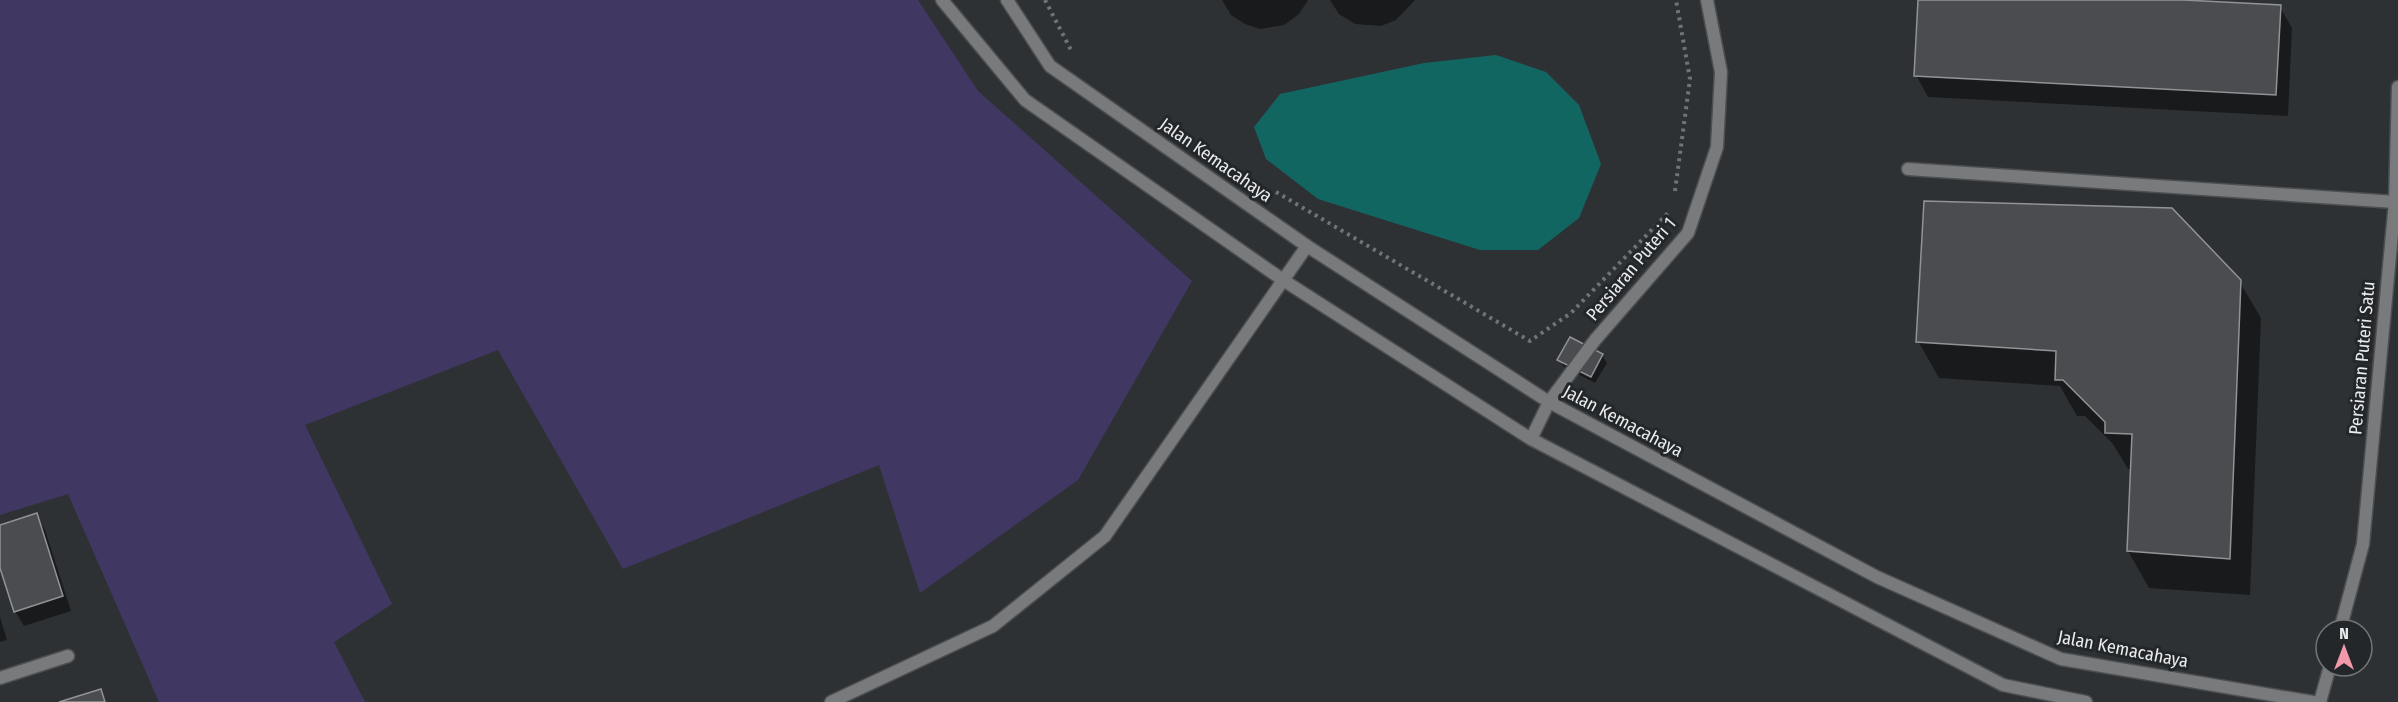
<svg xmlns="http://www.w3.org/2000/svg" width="2398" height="702" viewBox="0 0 2398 702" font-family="'Fira Sans Condensed',sans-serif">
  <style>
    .green { fill: #403863 }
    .water { fill: #126661 }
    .shadow { fill: #0007 }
    .building { fill: #4b4c50; stroke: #919397; stroke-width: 1.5 }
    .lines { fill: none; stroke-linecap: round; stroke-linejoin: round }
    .minor-casing { stroke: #4c4f51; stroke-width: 15 }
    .tertiary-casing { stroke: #4c4f51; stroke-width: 15 }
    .path { stroke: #717476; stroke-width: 4; stroke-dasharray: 3 4.5; stroke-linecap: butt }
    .minor { stroke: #787a7b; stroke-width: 12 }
    .tertiary { stroke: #787a7b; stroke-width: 12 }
    .labels { text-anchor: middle; stroke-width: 6; stroke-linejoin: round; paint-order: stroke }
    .street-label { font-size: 18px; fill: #e9ebec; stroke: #24272a }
  </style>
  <rect width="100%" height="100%" fill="#2e3134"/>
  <polygon class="green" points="0,0 918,0 978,91 1192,281 1078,480 920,593 879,465 623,569 498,350 305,425 392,604 334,642 365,702 159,702 68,494 0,515"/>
  <polygon class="water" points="1496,55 1546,72 1579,105 1601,164 1579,218 1538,250 1480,250 1318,199 1266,159 1254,127 1280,94 1424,63"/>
  <g class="shadow">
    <polygon points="1222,0 1308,0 1299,14 1284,25 1260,29 1245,24 1231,15"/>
    <polygon points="1330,0 1415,0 1396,20 1381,26 1355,24 1339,14"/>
    <polygon points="1919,0 2156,0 2280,7 2292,28 2288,116 1928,97 1916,75"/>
    <polygon points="2239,281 2261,318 2250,595 2149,588 2128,551 2132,469 2128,469 2113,444 2085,416 2077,416 2060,386 1939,378 1918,341"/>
    <polygon points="1602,355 1607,363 1595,383 1564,367 1559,360"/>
    <polygon points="36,515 45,530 71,611 24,626 15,611 0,563 0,526"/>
    <polygon points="0,617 7,640 0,642"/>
  </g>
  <g class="building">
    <polygon points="1918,0 2184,0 2281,5 2276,95 1914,76"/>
    <polygon points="1924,201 2172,208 2241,280 2230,559 2127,551 2132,434 2105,433 2105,422 2063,380 2055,380 2056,351 1916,342"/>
    <polygon points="1570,337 1603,354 1591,377 1557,360"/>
    <polygon points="37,513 63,596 14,612 0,568 0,525"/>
    <polygon points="101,689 105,702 59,702"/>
  </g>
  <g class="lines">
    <g class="minor-casing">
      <g id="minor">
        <polyline points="1908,169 2395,202"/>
        <polyline points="1531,439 1549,402 1595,340 1688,233 1717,147 1721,72 1707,0"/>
        <polyline points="2340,630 2363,544 2395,202 2398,87"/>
        <polyline points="0,678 68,656"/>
        <polyline points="831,702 993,626 1105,536 1307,246"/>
        <polyline points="2320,702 2330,666"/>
      </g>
    </g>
    <g class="tertiary-casing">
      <g id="tertiary">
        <polyline points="942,0 1025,100 1283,280 1531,439 2003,685 2086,702"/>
        <polyline points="1007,0 1050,66 1307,246 1549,402 1877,577 2061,659 2313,702"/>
      </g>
    </g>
    <g class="path">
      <polyline points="1045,0 1071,50"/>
      <polyline points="1675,191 1690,79 1676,0"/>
      <polyline points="1276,192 1530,341 1571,313 1669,212"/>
    </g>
    <use href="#minor" class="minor"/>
    <use href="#tertiary" class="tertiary"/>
  </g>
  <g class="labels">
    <g class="street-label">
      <text transform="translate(1216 160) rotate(35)" y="6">Jalan Kemacahaya</text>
      <text transform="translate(1631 269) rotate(-50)" y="6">Persiaran Puteri 1</text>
      <text transform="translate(2362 358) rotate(-85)" y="6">Persiaran Puteri Satu</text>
      <text transform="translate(1623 421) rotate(28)" y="6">Jalan Kemacahaya</text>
      <text transform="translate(2123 649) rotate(11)" y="6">Jalan Kemacahaya</text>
    </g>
  </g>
  <g transform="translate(2344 648)"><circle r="28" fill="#24272a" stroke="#737578" stroke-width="1.5"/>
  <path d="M0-4.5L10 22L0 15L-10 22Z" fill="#f39aaa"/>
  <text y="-9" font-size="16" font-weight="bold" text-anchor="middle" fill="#e9ebec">N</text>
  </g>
</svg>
